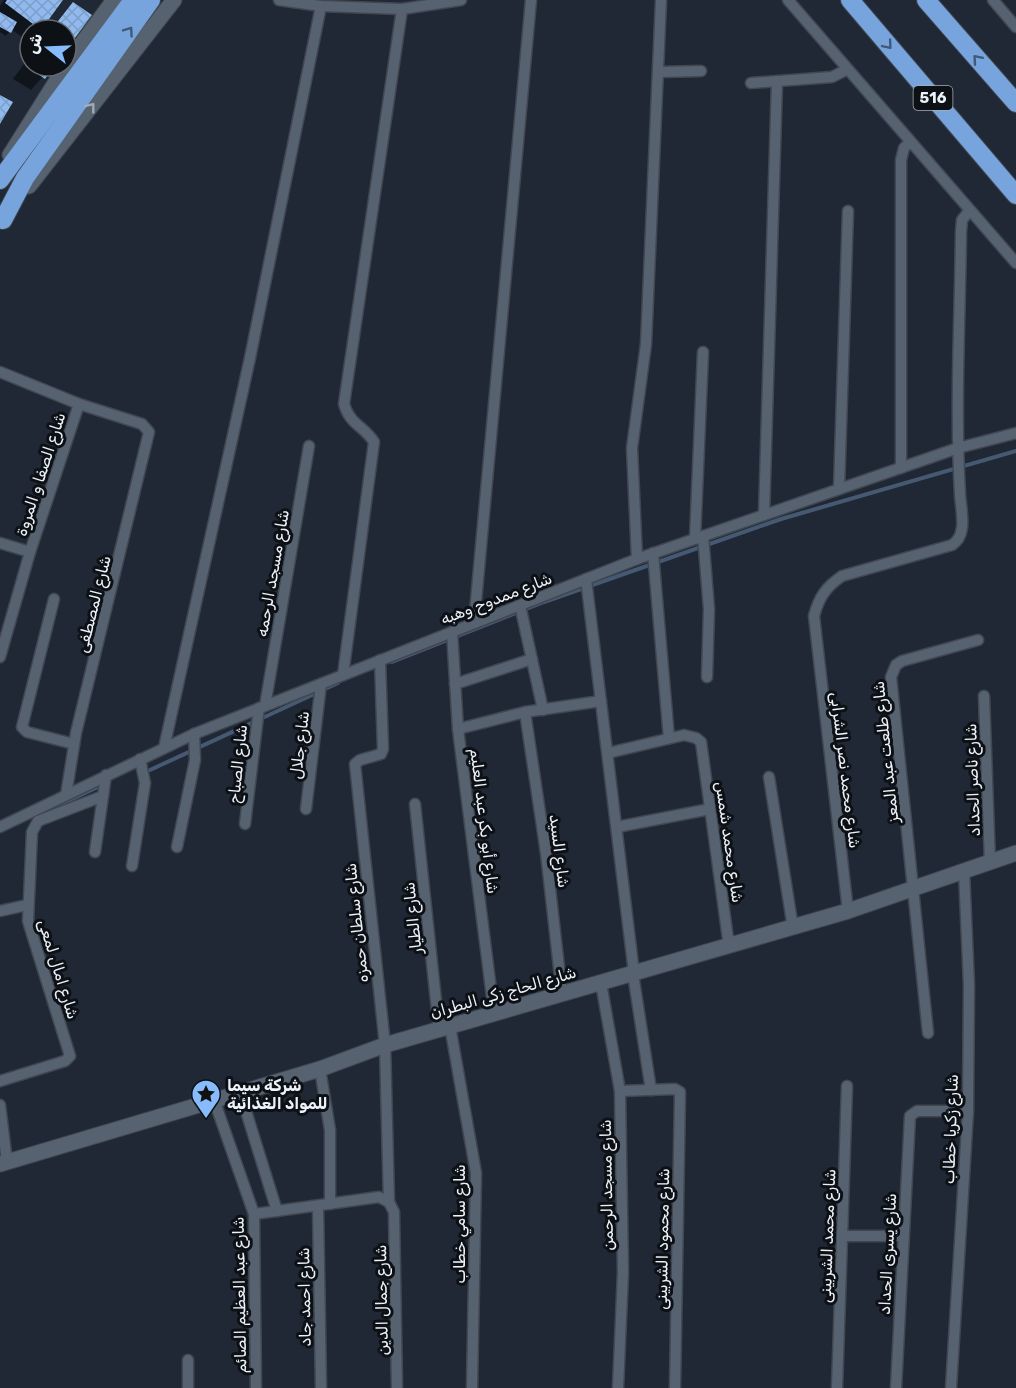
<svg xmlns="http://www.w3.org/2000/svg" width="1016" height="1388" viewBox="0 0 1016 1388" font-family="Rubik,Cairo,sans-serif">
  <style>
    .shadow { fill: #0007 }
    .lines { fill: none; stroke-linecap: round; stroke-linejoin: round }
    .stream { stroke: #475972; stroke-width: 4 }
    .building { fill: url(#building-cross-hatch) }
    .street-casing { stroke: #3f4751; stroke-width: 13 }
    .secondary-casing { stroke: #3f4751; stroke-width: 17 }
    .highway-casing { stroke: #3f4751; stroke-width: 20 }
    .street { stroke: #576270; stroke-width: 10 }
    .secondary { stroke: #576270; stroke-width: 15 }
    .highway { stroke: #77a4dd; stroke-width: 18 }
    .oneway { stroke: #425a7a }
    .oneway2 { stroke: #a2aab5 }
    .labels { text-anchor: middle; stroke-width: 6; stroke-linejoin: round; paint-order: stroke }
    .shield { fill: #0d1116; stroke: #a9aeb6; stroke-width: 1.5 }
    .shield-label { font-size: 15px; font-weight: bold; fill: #ecf2fa }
    .street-label { font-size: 16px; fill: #ecf2fa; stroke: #0d1116 }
    .poi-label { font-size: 16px; font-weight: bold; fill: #ecf2fa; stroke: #0d1116; text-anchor: start }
  </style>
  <defs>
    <pattern id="building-cross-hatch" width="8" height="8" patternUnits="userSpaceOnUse" patternTransform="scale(1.5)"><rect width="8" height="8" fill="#90baef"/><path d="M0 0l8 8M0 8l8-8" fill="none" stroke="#7e9ec6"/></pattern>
  </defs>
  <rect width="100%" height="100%" fill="#1f2834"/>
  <g class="shadow">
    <polygon points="4,0 61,0 39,30 30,30 28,41 11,29 6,36 0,32 0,6"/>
    <polygon points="73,4 66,47 66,30 50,30"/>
    <polygon points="30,56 30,66 52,66 31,90 13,79"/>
  </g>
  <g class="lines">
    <g class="stream">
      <polyline points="392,662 544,602 781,519 1016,451"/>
      <polyline points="150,770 338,683"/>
      <polyline points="38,815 100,786"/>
    </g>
  </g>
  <g class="building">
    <polygon points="7,0 63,0 41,30 5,3"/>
    <polygon points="73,2 92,15 66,50 66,30 51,30"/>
    <polygon points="0,12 17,22 11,33 0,27"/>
    <polygon points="30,58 30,66 54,66 45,79 25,65"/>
    <polygon points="0,95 13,102 0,124"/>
  </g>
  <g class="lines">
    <g class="street-casing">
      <g id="street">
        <polyline points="279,0 321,6 402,9 461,0"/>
        <polyline points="788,0 1016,263"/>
        <polyline points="993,0 1016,27"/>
        <polyline points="658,72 701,71"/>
        <polyline points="751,83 832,77 846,70"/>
        <polyline points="0,372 79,404 142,424 149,432 76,733 66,795"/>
        <polyline points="901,468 901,160 904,148 909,143"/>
        <polyline points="839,489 848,211"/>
        <polyline points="764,515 777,81"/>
        <polyline points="703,536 709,609 707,677"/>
        <polyline points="695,539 703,352"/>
        <polyline points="0,543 30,552"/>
        <polyline points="653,553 669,738"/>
        <polyline points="637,559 632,448 646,344 661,0"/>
        <polyline points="586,579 634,973"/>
        <polyline points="54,599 22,727 27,732 74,744"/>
        <polyline points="520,605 543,710"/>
        <polyline points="474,623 531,0"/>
        <polyline points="452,632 458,729 494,1013"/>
        <polyline points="0,657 30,552 79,404"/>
        <polyline points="380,660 383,749 381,754 360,760 355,764 385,1045 389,1202"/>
        <path d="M343,675l31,-233c-10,-16 -24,-17 -30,-38l58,-395"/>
        <polyline points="455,684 532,659"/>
        <polyline points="984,696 990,863"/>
        <polyline points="265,706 309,446"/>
        <polyline points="525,712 546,853 562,994"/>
        <polyline points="458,729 525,712 601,701"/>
        <polyline points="164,748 250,358 321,6"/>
        <polyline points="608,753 684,735 696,738 701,742 729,946"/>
        <polyline points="769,777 793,928"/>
        <polyline points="415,804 439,1029"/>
        <polyline points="306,809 321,684"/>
        <polyline points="245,824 259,708"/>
        <polyline points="0,827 194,734 637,559 958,448 1016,433"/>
        <polyline points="617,827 710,809"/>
        <polyline points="177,847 195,760 194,734"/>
        <polyline points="95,852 106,775"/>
        <polyline points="132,866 145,783 140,759"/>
        <polyline points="0,911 27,905"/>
        <path d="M848,911l-34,-295c5,-19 12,-29 28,-40l110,-31c16,-10 9,-34 8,-51 -5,-87 0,-175 1,-262l1,-12 7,-9"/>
        <polyline points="633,974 651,1090"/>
        <polyline points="601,983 620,1091 623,1272 618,1388"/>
        <polyline points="450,1026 476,1173 472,1388"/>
        <polyline points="928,1033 891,677 896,665 902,661 978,640"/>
        <polyline points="320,1069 330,1130 330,1204"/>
        <polyline points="0,1081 65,1061 70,1056 28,921 32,832 38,821 103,796"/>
        <polyline points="620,1091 675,1089 680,1092 675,1388"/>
        <polyline points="240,1092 277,1211"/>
        <polyline points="214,1100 254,1214 256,1388"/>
        <polyline points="0,1105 7,1162"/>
        <polyline points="318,1206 321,1388"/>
        <polyline points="254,1214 379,1197 389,1202 394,1212 397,1388"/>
        <polyline points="843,1236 903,1236"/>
        <polyline points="188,1388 188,1360"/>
        <polyline points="837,1388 847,1086"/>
        <polyline points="896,1388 910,1116 917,1111 968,1111"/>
        <polyline points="951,1388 968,1111 969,985 964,871"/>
      </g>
    </g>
    <g class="secondary-casing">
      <g id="secondary">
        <polyline points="66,65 114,0"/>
        <polyline points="10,155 66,66"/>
        <polyline points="29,186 174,0"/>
        <polyline points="0,1164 320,1069 385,1045 848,911 1016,853"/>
      </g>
    </g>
    <g class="highway-casing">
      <g id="highway">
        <polyline points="850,0 1016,195"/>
        <polyline points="926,0 1016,103"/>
        <polyline points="0,180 133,0"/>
        <polyline points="3,220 25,178 151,0"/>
      </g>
    </g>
    <use href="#street" class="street"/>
    <use href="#secondary" class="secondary"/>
    <use href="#highway" class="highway"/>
  </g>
  <defs><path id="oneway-chevron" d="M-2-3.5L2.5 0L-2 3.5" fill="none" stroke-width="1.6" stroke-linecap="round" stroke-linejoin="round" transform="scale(1.5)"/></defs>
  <g class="oneway">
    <use href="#oneway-chevron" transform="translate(129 31) rotate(-55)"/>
    <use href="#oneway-chevron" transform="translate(888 45) rotate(50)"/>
    <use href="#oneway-chevron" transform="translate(977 59) rotate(-131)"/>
  </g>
  <use class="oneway2" href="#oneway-chevron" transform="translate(91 107) rotate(-52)"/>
  <defs>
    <g id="sight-pin" transform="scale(1.5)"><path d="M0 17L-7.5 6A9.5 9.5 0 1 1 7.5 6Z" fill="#87bbfb" stroke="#0d1116"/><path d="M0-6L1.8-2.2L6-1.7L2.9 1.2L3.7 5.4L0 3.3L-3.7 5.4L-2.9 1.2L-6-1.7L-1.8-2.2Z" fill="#111"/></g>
  </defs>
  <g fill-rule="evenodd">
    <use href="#sight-pin" x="206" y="1094"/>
  </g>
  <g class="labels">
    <rect class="shield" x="913.5" y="86" width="39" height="24" rx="4.5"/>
    <g class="shield-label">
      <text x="933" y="103">516</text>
    </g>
    <g class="street-label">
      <text transform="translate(40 474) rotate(-72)" y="6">شارع الصفا و المروة</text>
      <text transform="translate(272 573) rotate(-80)" y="6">شارع مسجد الرحمه</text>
      <text transform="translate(496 598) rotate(-21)" y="6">شارع ممدوح وهبه</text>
      <text transform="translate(93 604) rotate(-76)" y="6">شارع المصطفى</text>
      <text transform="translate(299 745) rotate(-83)" y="6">شارع جلال</text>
      <text transform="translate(885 752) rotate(-96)" y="6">شارع طلعت عبد المعز</text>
      <text transform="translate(237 764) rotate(-84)" y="6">شارع الصباح</text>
      <text transform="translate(846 770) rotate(83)" y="6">شارع محمد نصر الشرابى</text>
      <text transform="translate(972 780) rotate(-92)" y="6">شارع ناصر الحداد</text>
      <text transform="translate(485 821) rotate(83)" y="6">شارع أبو بكر عبد العليم</text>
      <text transform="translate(730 842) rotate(82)" y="6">شارع محمد شمس</text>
      <text transform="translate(560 851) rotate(83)" y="6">شارع السيد</text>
      <text transform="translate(412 918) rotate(-96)" y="6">شارع الطيار</text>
      <text transform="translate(356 923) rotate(-96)" y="6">شارع سلطان حمزه</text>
      <text transform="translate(59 969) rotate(73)" y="6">شارع امال لمعى</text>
      <text transform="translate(503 992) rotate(-16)" y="6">شارع الحاج زكى البطران</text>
      <text transform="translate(950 1129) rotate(-88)" y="6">شارع زكريا خطاب</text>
      <text transform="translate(606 1185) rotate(-91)" y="6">شارع مسجد الرحمن</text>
      <text transform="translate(459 1224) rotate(-90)" y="6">شارع سامي خطاب</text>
      <text transform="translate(827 1236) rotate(-88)" y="6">شارع محمد الشربينى</text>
      <text transform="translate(662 1239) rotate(-89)" y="6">شارع محمود الشربينى</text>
      <text transform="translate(887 1254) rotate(-87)" y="6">شارع يسرى الحداد</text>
      <text transform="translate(239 1295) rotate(-91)" y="6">شارع عبد العظيم الصائم</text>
      <text transform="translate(304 1297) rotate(-91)" y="6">شارع احمد جاد</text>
      <text transform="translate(381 1300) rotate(-91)" y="6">شارع جمال الدين</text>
    </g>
    <g class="poi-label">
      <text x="227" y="1091">شركة سيما<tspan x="227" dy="18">للمواد الغذائية</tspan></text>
    </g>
  </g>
  <g transform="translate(48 48) rotate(288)"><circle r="28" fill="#0d1116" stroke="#666b71" stroke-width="1.5"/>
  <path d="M0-4.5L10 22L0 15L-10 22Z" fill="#87bbfb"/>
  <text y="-9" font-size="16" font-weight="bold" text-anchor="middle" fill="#ecf2fa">ش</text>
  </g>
</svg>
